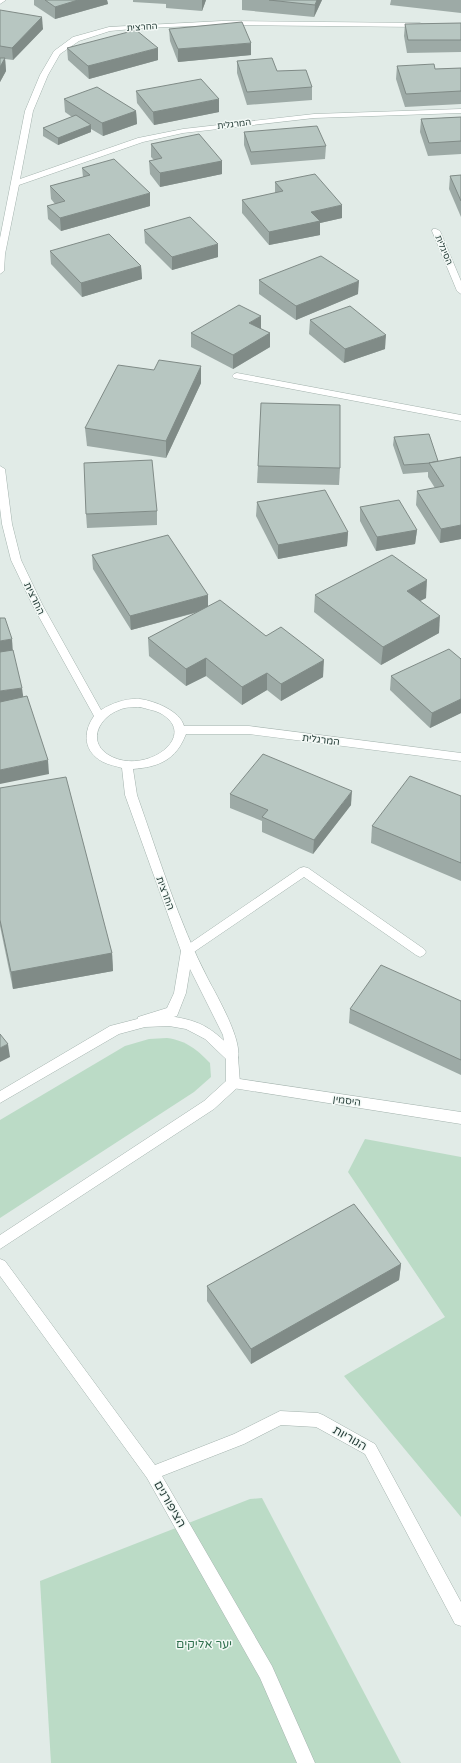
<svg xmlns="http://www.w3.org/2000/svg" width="461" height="1763" viewBox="0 0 461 1763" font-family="'Varela Round','Noto Sans Hebrew',sans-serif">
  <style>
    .green { fill: #bbdbc6 }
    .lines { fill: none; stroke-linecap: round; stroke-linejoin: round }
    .service-casing { stroke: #a4b3ae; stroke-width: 1 }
    .minor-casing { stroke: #a4b3ae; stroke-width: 1 }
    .tertiary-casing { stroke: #a4b3ae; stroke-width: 1 }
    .service { fill: #fff; fill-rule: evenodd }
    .minor { fill: #fff; fill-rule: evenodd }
    .tertiary { fill: #fff; fill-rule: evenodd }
    .wall { fill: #9daaa6 }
    .shaded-wall { fill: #808b87 }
    .building { fill: #b7c6c1; stroke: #808b87 }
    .labels { text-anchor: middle; stroke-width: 3; stroke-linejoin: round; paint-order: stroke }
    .far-street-label { font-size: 9px; fill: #233b36; stroke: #f2f8f5 }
    .street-label { font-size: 10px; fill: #233b36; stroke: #f2f8f5 }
    .near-street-label { font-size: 12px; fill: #233b36; stroke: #f2f8f5 }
    .near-park-label { font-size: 12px; fill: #2f6f4d; stroke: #f2f8f5 }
  </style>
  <rect width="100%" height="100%" fill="#e1ebe7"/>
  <g class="green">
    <path d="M167,1038c20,3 29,11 43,25l1,14 -17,15 -194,126v-98l125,-74 24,-7z"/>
    <polygon points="365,1139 461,1157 461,1517 344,1376 445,1317 348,1172"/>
    <polygon points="262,1498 401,1763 51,1763 40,1581 250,1499"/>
  </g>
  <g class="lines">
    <g class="service-casing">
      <polygon id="service" points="304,867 308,868 424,949 426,952 424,955 420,957 416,955 304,877 191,954 187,956 183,954 181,951 183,948 300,868"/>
    </g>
    <g class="minor-casing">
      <g id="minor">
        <polygon points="0,0 6,0 0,4"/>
        <polygon points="222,21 420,23 424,25 420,27 222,25 143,28 110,31 79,41 60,54 48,75 33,111 20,179 138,138 183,129 314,114 461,109 461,113 314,118 183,133 143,142 19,185 5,254 4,271 0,274 0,238 25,111 40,75 54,51 73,37 109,27"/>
        <polygon points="433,229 436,229 440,231 461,281 461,294 457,291 432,231"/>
        <polygon points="237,373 461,415 461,421 234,378 232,376 234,374"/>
        <path d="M0,466l5,3 7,55 9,36 22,46 58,104c11,-7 26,-12 39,-11 15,2 40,12 44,27h65l212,27v8l-212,-27h-63c-10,26 -27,33 -53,35l4,26c22,62 41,126 71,184 9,17 37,65 29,82l-5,1 -5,-1 -4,-26 -33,-66 -4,24 -9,23 -34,10 -5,-1 -1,-4 1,-4 29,-9 7,-15 7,-42 -56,-156 -3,-27c-6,-2 -13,-3 -19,-6 -19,-10 -21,-29 -9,-46l-61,-110 -22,-46 -9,-36 -2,-16zM140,707c6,2 14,3 20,6 42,23 -17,65 -53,41 -20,-14 -7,-37 12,-44 6,-3 14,-3 21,-3z"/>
        <polygon points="233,1078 461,1112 461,1124 233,1088 228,1087 226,1083 228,1079"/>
        <polygon points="0,1259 5,1261 155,1465 234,1434 280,1411 318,1413 323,1415 375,1444 461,1602 461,1626 455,1624 365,1454 316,1427 281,1425 244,1444 162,1476 272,1666 315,1763 297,1763 260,1678 147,1478 0,1276"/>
      </g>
    </g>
    <g class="tertiary-casing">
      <path id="tertiary" d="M169,1016c35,5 43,13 68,37l1,4 2,26 -2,4 -24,22 -214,140v-14l204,-134 22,-20v-22l-21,-20 -19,-10 -17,-3 -24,1 -26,7 -119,69v-12l110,-65 35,-9z"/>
    </g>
    <use href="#service" class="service"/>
    <use href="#minor" class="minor"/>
    <use href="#tertiary" class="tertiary"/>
  </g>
  <g class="wall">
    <polygon points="34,0 107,0 108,4 55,19 34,5"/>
    <polygon points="133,0 206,0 202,11 166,8 166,4 133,2"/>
    <polygon points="242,0 322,0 314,17 242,10"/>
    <polygon points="391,0 461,0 461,13 390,5"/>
    <polygon points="0,11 43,29 13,60 5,59 6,71 0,82"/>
    <polygon points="461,23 461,52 407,53 404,36 405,24"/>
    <polygon points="169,29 251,55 178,62 170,41"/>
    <polygon points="67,48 158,60 89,79 68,60"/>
    <polygon points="237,61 277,71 312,87 312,100 247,105 237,73"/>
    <polygon points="397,66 435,69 461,68 461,104 405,107 396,79"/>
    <polygon points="136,91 219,112 154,125 137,103"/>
    <polygon points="64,99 136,111 137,124 103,136 91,129 91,132 58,145 43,136 43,128 72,117 65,112"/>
    <polygon points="461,117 461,154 428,156 420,132 421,119"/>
    <polygon points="244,132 326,146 325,159 251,165 244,145"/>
    <polygon points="151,144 222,161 222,174 160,187 150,174 149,161 154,160 151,157"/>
    <polygon points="82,168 150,206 61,231 48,219 47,206 55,204 51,199 50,186 83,177"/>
    <polygon points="461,175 461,217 449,189 450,176"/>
    <polygon points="275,182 342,218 320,223 320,235 269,245 242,213 242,200 275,193"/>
    <polygon points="144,230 218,257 172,270 145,243"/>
    <polygon points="50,251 141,266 142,279 82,297 51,264"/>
    <polygon points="259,280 358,294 296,320 259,294"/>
    <polygon points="310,320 385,349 344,363 309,334"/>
    <polygon points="261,329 270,333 270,347 233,369 191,347 191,333"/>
    <polygon points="154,370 201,383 166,458 87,446 85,428"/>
    <polygon points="394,437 438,461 461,457 461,539 440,543 416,505 417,491 435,488 428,477 428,472 403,474 393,445"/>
    <polygon points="258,466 340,468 339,485 257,483"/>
    <polygon points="257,502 348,532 347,546 278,559 256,516"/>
    <polygon points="360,507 417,530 415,544 376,551 360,521"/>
    <polygon points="157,511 157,525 87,528 86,514"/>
    <polygon points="92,555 208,607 266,636 323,677 281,701 267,690 242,705 206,676 186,686 149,656 148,638 199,612 131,630 93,569"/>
    <polygon points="315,595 426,598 420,601 439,633 381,665 314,612"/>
    <polygon points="461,659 461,713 430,728 390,690 391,676"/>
    <polygon points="0,788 112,953 113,971 13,989 0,926"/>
    <polygon points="230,794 351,805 313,854 262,832 262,821 230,808"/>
    <polygon points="461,796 461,881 371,843 372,826"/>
    <polygon points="461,1001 461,1075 349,1023 350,1009"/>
    <polygon points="401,1264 399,1280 251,1364 207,1301 207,1286"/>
  </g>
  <g class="shaded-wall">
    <polygon points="78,0 107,0 108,4 55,19 55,7"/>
    <polygon points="202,0 206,0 202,11"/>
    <polygon points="317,0 322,0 314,17 315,5"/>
    <polygon points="42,17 43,29 13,60 12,48"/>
    <polygon points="251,43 251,55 178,62 178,49"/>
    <polygon points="158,48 158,60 89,79 88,66"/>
    <polygon points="5,58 6,71 0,82 0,67"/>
    <polygon points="219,99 219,112 154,125 153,112"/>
    <polygon points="136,111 137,124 103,136 102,123"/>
    <polygon points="91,125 91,132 58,145 58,138"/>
    <polygon points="222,161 222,174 160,187 160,173"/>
    <polygon points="150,193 150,206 61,231 60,218"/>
    <polygon points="342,205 342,218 320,223 320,235 269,245 269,232 311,212"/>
    <polygon points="218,244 218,257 172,270 172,257"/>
    <polygon points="141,266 142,279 82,297 81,283"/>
    <polygon points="359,281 358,294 296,320 296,306"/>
    <polygon points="261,316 261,330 249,323"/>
    <polygon points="270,333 270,347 233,369 233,355"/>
    <polygon points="386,335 385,349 344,363 345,349"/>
    <polygon points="201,366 201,383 166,458 166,441"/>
    <polygon points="461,525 461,539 440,543 441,529"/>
    <polygon points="417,530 415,544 376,551 377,537"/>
    <polygon points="348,532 347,546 278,559 278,545"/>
    <polygon points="427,580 426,598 406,608 407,591"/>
    <polygon points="208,595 208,609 131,630 130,616"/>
    <polygon points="440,616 439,633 381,665 383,647"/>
    <polygon points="12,639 13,653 0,656 0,641"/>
    <polygon points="206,658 206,676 186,686 186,669"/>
    <polygon points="324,660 323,677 281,701 281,684"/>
    <polygon points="267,673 267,690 242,705 242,687"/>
    <polygon points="22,688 24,702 0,706 0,691"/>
    <polygon points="461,699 461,713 430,728 432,713"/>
    <polygon points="48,760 49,774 0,784 0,770"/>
    <polygon points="352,791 351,805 313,854 314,840"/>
    <polygon points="112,953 113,971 13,989 11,972"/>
    <polygon points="8,1044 10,1057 0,1062 0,1048"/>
    <polygon points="401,1264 399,1280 251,1364 251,1349"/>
  </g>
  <g class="building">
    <polygon points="45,0 78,0 55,7"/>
    <polygon points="269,0 317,0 315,5"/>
    <polygon points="0,10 42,17 12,48 0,46"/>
    <polygon points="242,22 251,43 178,49 169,29"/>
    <polygon points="461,23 461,40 408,40 405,24"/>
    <polygon points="136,30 158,48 88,66 67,48"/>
    <polygon points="0,58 5,58 0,67"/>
    <polygon points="272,58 277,71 306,70 312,87 247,92 237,61"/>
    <polygon points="434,64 435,69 461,68 461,91 406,94 397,66"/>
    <polygon points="201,79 219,99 153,112 136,91"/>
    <polygon points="97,87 136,111 102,123 64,99"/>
    <polygon points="76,115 91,125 58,138 43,128"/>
    <polygon points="461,117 461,141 429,143 421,119"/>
    <polygon points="317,126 326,146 251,152 244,132"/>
    <polygon points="199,134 222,161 160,173 149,161 162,158 151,144"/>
    <polygon points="114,159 150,193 60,218 47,206 65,201 50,186 90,175 82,168"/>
    <polygon points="315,174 342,205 311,212 320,221 269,232 242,200 283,191 275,182"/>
    <polygon points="461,175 461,201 450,176"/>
    <polygon points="190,217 218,244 172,257 144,230"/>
    <polygon points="109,234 141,266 81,283 50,251"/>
    <polygon points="321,256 359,281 296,306 259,280"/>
    <polygon points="239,305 261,316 249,323 270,333 233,355 191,333"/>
    <polygon points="350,306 386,335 345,349 310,320"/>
    <polygon points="159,360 201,366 166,441 85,428 118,365 154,370"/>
    <polygon points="261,403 340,405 340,468 258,466"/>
    <polygon points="429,434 438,461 429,463 430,463 404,465 394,437"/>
    <polygon points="461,457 461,525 441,529 417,491 444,486 429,463"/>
    <polygon points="152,460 157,511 86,514 84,463"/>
    <polygon points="325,490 348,532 278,545 257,502"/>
    <polygon points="399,500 417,530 377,537 360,507"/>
    <polygon points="168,535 208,595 130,616 92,555"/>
    <polygon points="392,555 427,580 407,591 440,616 383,647 315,595"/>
    <polygon points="220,600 266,636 281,627 324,660 281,684 267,673 242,687 206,658 186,669 148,638"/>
    <polygon points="0,618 5,618 12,639 0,641"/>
    <polygon points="449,649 461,659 461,699 432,713 391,676"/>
    <polygon points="13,650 22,688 0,691 0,652"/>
    <polygon points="27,696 48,760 0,770 0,702"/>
    <polygon points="263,754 352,791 314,840 262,817 268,810 230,794"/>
    <polygon points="410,776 461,796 461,863 372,826"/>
    <polygon points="66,777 112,953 11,972 0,920 0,788"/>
    <polygon points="381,965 461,1001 461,1060 350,1009"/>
    <polygon points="0,1034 8,1044 0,1048"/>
    <polygon points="354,1204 401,1264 251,1349 207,1286"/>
  </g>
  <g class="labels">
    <g class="far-street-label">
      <text transform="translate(142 27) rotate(-4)" y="3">החרצית</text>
      <text transform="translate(234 124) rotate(-7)" y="3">המרגלית</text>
      <text transform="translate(444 250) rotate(67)" y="3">הסיגלית</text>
    </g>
    <g class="street-label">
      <text transform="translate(35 598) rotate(64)" y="4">החרצית</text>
      <text transform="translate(321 739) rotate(7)" y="4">המרגלית</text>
      <text transform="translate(166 893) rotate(70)" y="4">החרצית</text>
      <text transform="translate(347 1100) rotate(8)" y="4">היסמין</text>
    </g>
    <g class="near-street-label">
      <text transform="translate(350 1438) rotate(30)" y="4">הנוריות</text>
      <text transform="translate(170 1504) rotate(60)" y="4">הציפורנים</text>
    </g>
    <g class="near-park-label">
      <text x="204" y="1648">יער אליקים</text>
    </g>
  </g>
</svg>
